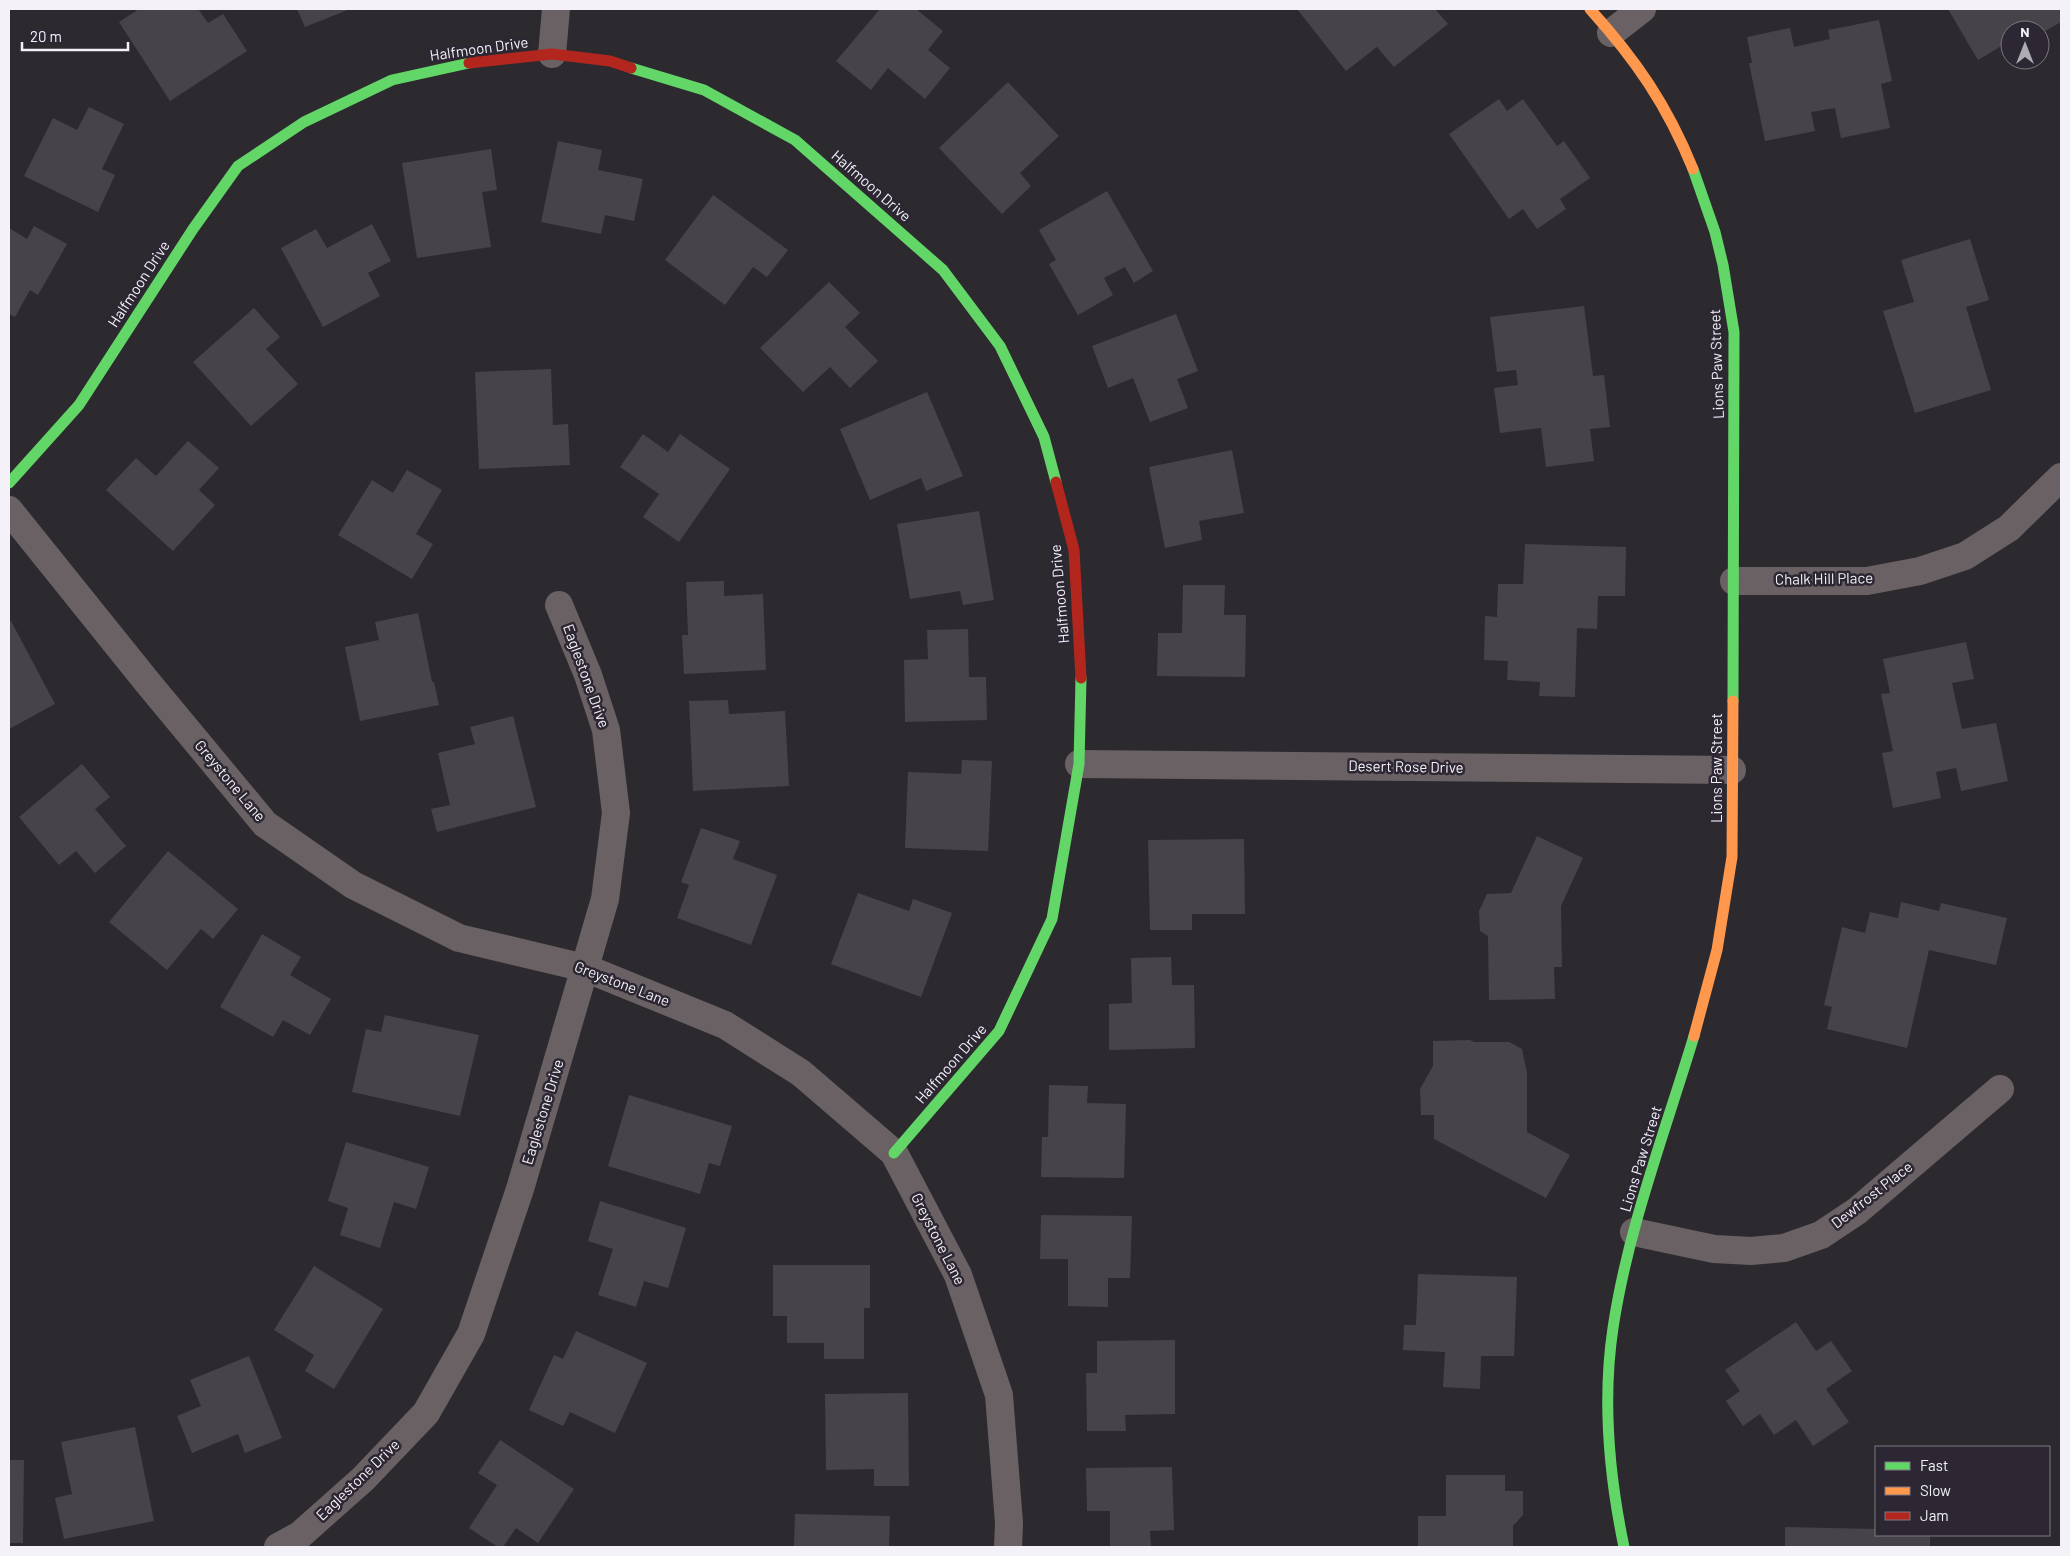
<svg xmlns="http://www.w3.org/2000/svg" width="2070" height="1556" viewBox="0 0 2070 1556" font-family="Barlow,sans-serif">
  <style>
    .building { fill: #464449 }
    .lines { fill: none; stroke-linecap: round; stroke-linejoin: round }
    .street { stroke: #696164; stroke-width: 28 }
    .fast { stroke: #63d668; stroke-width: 11 }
    .slow { stroke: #ff974d; stroke-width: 11 }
    .jam { stroke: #b3261e; stroke-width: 11 }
    .labels { text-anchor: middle; stroke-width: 5; stroke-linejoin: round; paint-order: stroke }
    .street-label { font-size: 15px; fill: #f4f1f8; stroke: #2c2732 }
  </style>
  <rect width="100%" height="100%" fill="#2c2a2f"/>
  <g class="building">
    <polygon points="139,9 198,9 208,23 223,14 247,51 170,101 119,22"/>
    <polygon points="297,9 350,9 305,27"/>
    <polygon points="880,9 916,9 943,31 928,50 950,68 925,99 888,68 871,90 836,61"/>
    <polygon points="1297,9 1435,9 1448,24 1394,67 1377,47 1346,71"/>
    <polygon points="1948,9 2061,9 2061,22 2040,34 2040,30 2010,30 2010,41 1978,60"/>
    <polygon points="1879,20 1892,81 1881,84 1890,128 1841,138 1835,108 1811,112 1815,131 1765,141 1749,63 1752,63 1747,37 1790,28 1794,47 1830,39 1828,30"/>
    <polygon points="1008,82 1059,136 1020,173 1031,186 1002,214 939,148"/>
    <polygon points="1499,99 1507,111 1523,99 1557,146 1564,141 1590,178 1560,199 1566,209 1537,229 1523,209 1509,219 1449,134"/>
    <polygon points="89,107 124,124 102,169 115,175 98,212 24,176 53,118 77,130"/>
    <polygon points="558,141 602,150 598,170 643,179 634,221 605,215 601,234 541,222"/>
    <polygon points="491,149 497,190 482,192 491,247 417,258 402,163"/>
    <polygon points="1107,191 1153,271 1134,283 1125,267 1104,278 1113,295 1078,315 1049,264 1056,260 1039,230"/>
    <polygon points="713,195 788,250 767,277 753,267 725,305 665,260"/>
    <polygon points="372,224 391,261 368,273 380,296 323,327 281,248 316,229 327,248"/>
    <polygon points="34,226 67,244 38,295 30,290 15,317 9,314 9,228 27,239"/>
    <polygon points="1970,239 1989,300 1966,307 1991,390 1915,413 1883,311 1914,302 1901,260"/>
    <polygon points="829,282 860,313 845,327 878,361 850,388 830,367 803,392 760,348"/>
    <polygon points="1584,306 1593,376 1604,375 1610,427 1590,429 1594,461 1546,467 1541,428 1500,433 1494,388 1518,385 1516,370 1497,372 1490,317"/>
    <polygon points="254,308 280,337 266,349 298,384 251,426 193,362"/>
    <polygon points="1176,314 1198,371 1177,379 1188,408 1150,422 1133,378 1108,388 1092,346"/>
    <polygon points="551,369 553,425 568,424 570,465 479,469 475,372"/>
    <polygon points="927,392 963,476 926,491 921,478 870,500 840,429"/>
    <polygon points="643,434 668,452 680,434 730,469 679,542 643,517 659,494 620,467"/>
    <polygon points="188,441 219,468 199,490 215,505 173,551 106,490 136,458 156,476"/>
    <polygon points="1232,450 1244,513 1199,521 1202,540 1165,548 1149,467"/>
    <polygon points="407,470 442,490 416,534 433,544 412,579 338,535 372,480 393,493"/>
    <polygon points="979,511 994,600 963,605 960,591 910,599 897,524"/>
    <polygon points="1525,544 1626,547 1625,596 1598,596 1597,629 1577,628 1575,697 1539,696 1540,682 1507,680 1508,661 1484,660 1485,616 1497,617 1498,584 1523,584"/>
    <polygon points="724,581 724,596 763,594 766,670 684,674 682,635 688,635 686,582"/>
    <polygon points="1183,585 1225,585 1224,615 1246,615 1245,677 1157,676 1158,633 1182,633"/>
    <polygon points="418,613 432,682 434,682 439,705 360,721 345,647 379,640 375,622"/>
    <polygon points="11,621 55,704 9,729 9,622"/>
    <polygon points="968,629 969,677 986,677 987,720 905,722 904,660 928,659 927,630"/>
    <polygon points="1966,642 1974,679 1952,683 1962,729 1996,723 2008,781 1961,791 1956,768 1936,772 1941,798 1893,808 1882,753 1893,751 1881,694 1890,693 1883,659"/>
    <polygon points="728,700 729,714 785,711 789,786 693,791 689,701"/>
    <polygon points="513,716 536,807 437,832 431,809 450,805 438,753 475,744 470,727"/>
    <polygon points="962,760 992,761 988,851 905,848 908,772 961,774"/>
    <polygon points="82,764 110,797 95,809 126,846 95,873 76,851 59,865 19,817"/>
    <polygon points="701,828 740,841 733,859 777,875 751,945 677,918 689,885 681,882"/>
    <polygon points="1537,836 1583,858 1561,906 1562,967 1554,967 1555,999 1489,1000 1488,936 1480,931 1479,911 1487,894 1511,893"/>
    <polygon points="1244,839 1245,914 1192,914 1192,930 1150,930 1148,840"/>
    <polygon points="168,851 238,909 213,939 201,929 167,970 109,922"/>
    <polygon points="858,893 909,911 913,899 952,913 921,997 831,964"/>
    <polygon points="1901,902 1939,911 1941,903 2007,918 1996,965 1929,950 1907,1048 1827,1029 1832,1007 1824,1005 1842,927 1865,933 1870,912 1898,918"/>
    <polygon points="262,934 301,957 290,975 331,999 310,1035 283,1020 273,1037 220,1007"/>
    <polygon points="1171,957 1172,985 1194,985 1195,1048 1109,1050 1109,1004 1132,1003 1131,958"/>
    <polygon points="385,1015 479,1035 460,1116 352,1092 366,1029 381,1032"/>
    <polygon points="1470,1040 1474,1042 1509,1042 1522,1049 1527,1073 1527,1132 1570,1155 1546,1198 1434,1139 1434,1115 1421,1115 1420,1089 1433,1066 1433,1041"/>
    <polygon points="1049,1085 1088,1086 1087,1103 1126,1104 1124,1178 1041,1177 1042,1137 1048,1137"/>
    <polygon points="629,1095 732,1126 720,1166 709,1163 700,1194 608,1166"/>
    <polygon points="346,1142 429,1167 416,1209 394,1202 380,1248 340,1235 348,1208 328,1201"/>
    <polygon points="600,1201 686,1228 668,1288 644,1281 636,1307 598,1295 613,1249 588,1241"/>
    <polygon points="1041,1215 1132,1216 1130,1278 1108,1278 1108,1307 1068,1306 1068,1259 1040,1259"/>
    <polygon points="773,1265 870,1265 870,1308 864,1308 864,1359 824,1359 824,1343 787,1343 787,1316 773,1316"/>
    <polygon points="314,1266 383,1309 334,1389 305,1371 314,1355 274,1330"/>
    <polygon points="1418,1274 1517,1277 1514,1356 1481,1356 1480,1389 1443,1387 1445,1352 1403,1350 1404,1325 1416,1325"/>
    <polygon points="1796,1322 1816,1351 1831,1341 1852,1371 1826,1389 1849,1422 1813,1446 1796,1420 1774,1435 1760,1414 1743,1426 1726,1401 1740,1391 1725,1370"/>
    <polygon points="576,1331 647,1363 615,1433 570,1412 563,1426 529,1410 554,1355 563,1359"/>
    <polygon points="1175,1340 1175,1414 1125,1415 1126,1431 1087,1431 1086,1373 1097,1373 1097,1341"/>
    <polygon points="249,1356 282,1438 245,1453 238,1434 192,1453 177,1416 201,1406 190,1380"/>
    <polygon points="908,1393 909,1486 874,1486 874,1469 826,1470 825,1394"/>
    <polygon points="135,1427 154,1521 64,1539 55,1498 72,1494 61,1442"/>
    <polygon points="500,1440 574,1489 538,1543 516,1528 503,1547 498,1547 469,1528 497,1485 478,1473"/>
    <polygon points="9,1460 24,1460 23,1543 9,1543"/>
    <polygon points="1172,1467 1174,1530 1150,1531 1151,1547 1110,1547 1110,1511 1087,1511 1086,1468"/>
    <polygon points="1446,1475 1505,1475 1505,1491 1523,1491 1523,1515 1513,1526 1513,1547 1418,1547 1418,1516 1446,1516"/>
    <polygon points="795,1514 890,1516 889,1547 794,1547"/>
    <polygon points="1785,1527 1876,1529 1876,1535 1930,1535 1930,1547 1785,1547"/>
  </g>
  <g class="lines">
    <g class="street">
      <polyline points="1611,33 1642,9"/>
      <polyline points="552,54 556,9"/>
      <polyline points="9,510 148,683 265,824 353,885 459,938 585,968 725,1025 801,1073 894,1153 958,1275 999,1395 1009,1523 1008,1547"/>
      <polyline points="1734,581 1867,581 1920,571 1965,556 2009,528 2061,477"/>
      <polyline points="1079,764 1732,770"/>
      <polyline points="1634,1232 1714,1249 1751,1251 1784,1248 1821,1235 1857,1211 2000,1089"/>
      <polyline points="278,1547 300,1535 363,1479 426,1413 471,1334 520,1189 605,899 616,813 606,730 588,675 559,605"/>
    </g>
    <g class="fast">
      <polyline points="631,68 704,90 795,140 943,270 1000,346 1044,437 1056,482"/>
      <polyline points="1693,169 1715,232 1723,265 1734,332 1733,701"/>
      <polyline points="9,483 79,405 193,229 238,166 304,122 392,80 469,63"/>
      <polyline points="894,1153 999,1031 1052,919 1079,764 1081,678"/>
      <path d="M1624,1547c-15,-72 -22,-146 -11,-219 15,-100 52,-196 81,-292"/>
    </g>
    <g class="slow">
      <path d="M1590,9c46,51 77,96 103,160"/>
      <polyline points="1694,1036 1717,950 1732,857 1733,701"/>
    </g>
    <g class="jam">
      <polyline points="469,63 552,54 610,61 631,68"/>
      <polyline points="1056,482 1074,550 1081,678"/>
    </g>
  </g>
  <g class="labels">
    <g class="street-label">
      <text transform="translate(479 49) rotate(-8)" y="5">Halfmoon Drive</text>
      <text transform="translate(871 186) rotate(41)" y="5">Halfmoon Drive</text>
      <text transform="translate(139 284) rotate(-57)" y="5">Halfmoon Drive</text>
      <text transform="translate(1717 364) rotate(-92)" y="5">Lions Paw Street</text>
      <text transform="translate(1824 579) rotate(-1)" y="5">Chalk Hill Place</text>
      <text transform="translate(1060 594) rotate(-95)" y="5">Halfmoon Drive</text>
      <text transform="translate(586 676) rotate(70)" y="5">Eaglestone Drive</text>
      <text transform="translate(1406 767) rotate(1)" y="5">Desert Rose Drive</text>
      <text transform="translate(1717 768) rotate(-90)" y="5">Lions Paw Street</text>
      <text transform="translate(230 781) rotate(50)" y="5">Greystone Lane</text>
      <text transform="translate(622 984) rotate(21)" y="5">Greystone Lane</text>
      <text transform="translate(951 1064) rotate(-49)" y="5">Halfmoon Drive</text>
      <text transform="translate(543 1112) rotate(-73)" y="5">Eaglestone Drive</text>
      <text transform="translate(1641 1159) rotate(-73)" y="5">Lions Paw Street</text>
      <text transform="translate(1872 1195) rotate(-38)" y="5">Dewfrost Place</text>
      <text transform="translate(938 1239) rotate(63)" y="5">Greystone Lane</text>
      <text transform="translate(358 1480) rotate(-44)" y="5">Eaglestone Drive</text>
    </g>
  </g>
  <rect width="2070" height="1556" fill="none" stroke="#f4f1f8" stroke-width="20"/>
  <rect x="1875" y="1446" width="175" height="90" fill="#2c2732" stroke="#7c7881"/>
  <rect x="1885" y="1462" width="25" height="8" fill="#63d668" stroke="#7c7881"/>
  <text x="1920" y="1471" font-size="15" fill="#f4f1f8">Fast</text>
  <rect x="1885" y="1487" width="25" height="8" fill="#ff974d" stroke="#7c7881"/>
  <text x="1920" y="1496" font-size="15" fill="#f4f1f8">Slow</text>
  <rect x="1885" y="1512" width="25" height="8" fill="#b3261e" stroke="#7c7881"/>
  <text x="1920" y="1521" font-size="15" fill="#f4f1f8">Jam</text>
  <g transform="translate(2025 45)"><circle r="24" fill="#2c2732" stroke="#7c7881"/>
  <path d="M0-4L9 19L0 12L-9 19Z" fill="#aeabb2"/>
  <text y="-8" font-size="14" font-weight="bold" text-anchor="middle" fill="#f4f1f8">N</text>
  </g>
  <path d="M22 42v8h106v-8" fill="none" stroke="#f4f1f8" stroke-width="2.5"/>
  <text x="30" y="42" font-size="15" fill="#f4f1f8" stroke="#2c2732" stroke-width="4" paint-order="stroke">20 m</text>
</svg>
